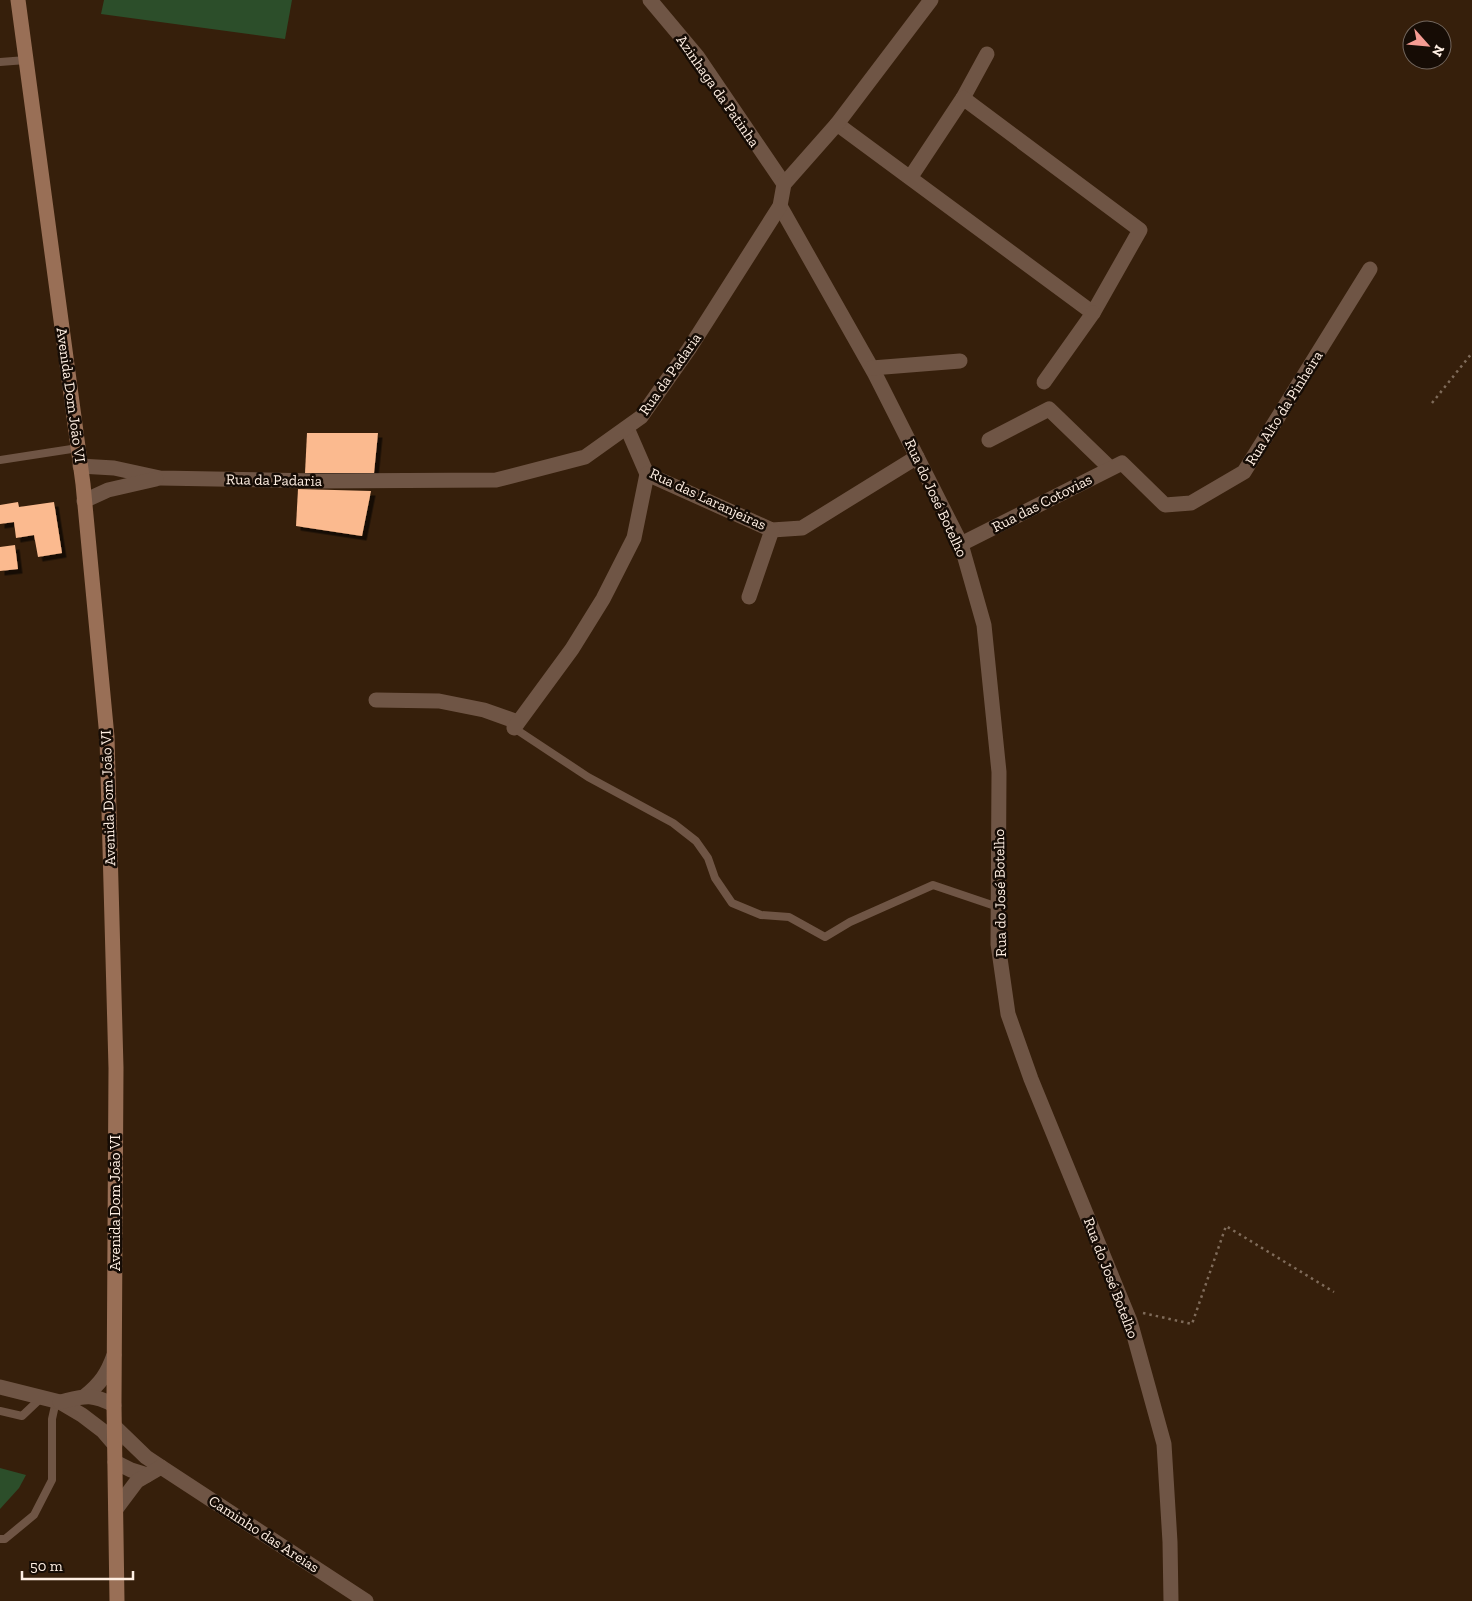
<svg xmlns="http://www.w3.org/2000/svg" width="1472" height="1601" viewBox="0 0 1472 1601" font-family="'Zilla Slab',serif">
  <style>
    .green { fill: #2c4e2a }
    .building { fill: #fbba8f; filter: url(#shadow) }
    .lines { fill: none; stroke-linecap: round; stroke-linejoin: round }
    .path { stroke: #7f6b5a; stroke-width: 2.5; stroke-dasharray: 2.5 4; stroke-linecap: butt }
    .service { stroke: #6f5545; stroke-width: 8 }
    .minor { stroke: #6f5545; stroke-width: 15 }
    .tertiary { stroke: #6f5545; stroke-width: 15 }
    .secondary { stroke: #996f56; stroke-width: 15 }
    .labels { text-anchor: middle; stroke-width: 5; stroke-linejoin: round; paint-order: stroke }
    .street-label { font-size: 15px; fill: #ffefe3; stroke: #160c05 }
  </style>
  <defs>
    <filter id="shadow"><feDropShadow dx="4.5" dy="4.5" stdDeviation="0" flood-color="#0009"/></filter>
  </defs>
  <rect width="100%" height="100%" fill="#361f0b"/>
  <g class="green">
    <polygon points="104,0 292,0 285,39 101,14"/>
    <polygon points="0,1468 26,1475 19,1488 0,1509"/>
  </g>
  <g class="building">
    <polygon points="307,433 378,433 374,473 305,473"/>
    <polygon points="298,489 371,491 362,536 296,526"/>
    <polygon points="18,502 19,507 54,502 62,553 38,557 34,535 16,538 14,522 0,524 0,505"/>
    <polygon points="15,545 18,569 0,571 0,547"/>
  </g>
  <g class="lines">
    <g class="path">
      <polyline points="1432,403 1472,353"/>
      <polyline points="1143,1313 1192,1324 1226,1226 1334,1292"/>
    </g>
    <g class="service">
      <polyline points="0,62 26,60"/>
      <polyline points="0,460 78,448"/>
      <polyline points="514,728 588,777 673,823 696,841 708,858 715,878 732,903 761,915 789,917 825,937 850,922 933,885 998,907"/>
      <polyline points="0,1411 22,1416 41,1398"/>
      <polyline points="0,1539 5,1539 34,1515 52,1480 52,1419 56,1401"/>
    </g>
    <g class="minor">
      <polyline points="650,0 697,56 784,184"/>
      <polyline points="963,98 987,54"/>
      <polyline points="837,124 1093,313 1140,230 963,98 910,178"/>
      <polyline points="780,206 875,374 961,544 984,625 999,772 998,944 1008,1014 1031,1079 1130,1321 1164,1444 1170,1542 1171,1601"/>
      <polyline points="872,368 960,361"/>
      <polyline points="1044,382 1093,313"/>
      <polyline points="627,428 647,474 772,530 802,528 917,457"/>
      <polyline points="989,440 1049,409 1110,468"/>
      <polyline points="80,466 114,468 160,478 317,481 496,480 585,457 641,417 689,349 780,206 784,184 837,124 931,0"/>
      <polyline points="84,501 108,490 156,479"/>
      <polyline points="961,544 1122,463 1165,505 1191,503 1244,472 1370,269"/>
      <polyline points="749,597 772,530"/>
      <polyline points="376,700 439,701 484,710 518,722"/>
      <polyline points="514,728 572,649 603,599 634,538 647,474"/>
    </g>
    <g class="tertiary">
      <polyline points="0,1387 60,1402 82,1415 103,1431 115,1445"/>
      <path d="M85,1396c16,-13 22,-22 29,-41"/>
      <path d="M60,1402c25,-6 30,-9 54,3"/>
      <polyline points="115,1427 146,1457 161,1467 366,1601"/>
      <polyline points="115,1462 131,1470 147,1475"/>
      <polyline points="116,1509 137,1481 161,1467"/>
    </g>
    <polyline class="secondary" points="18,0 83,484 107,737 116,1068 114,1405 117,1601"/>
  </g>
  <g class="labels">
    <g class="street-label">
      <text transform="translate(718 91) rotate(55)" y="5">Azinhaga da Patinha</text>
      <text transform="translate(670 374) rotate(-55)" y="5">Rua da Padaria</text>
      <text transform="translate(71 395) rotate(82)" y="5">Avenida Dom João VI</text>
      <text transform="translate(1284 408) rotate(-58)" y="5">Rua Alto da Pinheira</text>
      <text transform="translate(274 480) rotate(1)" y="5">Rua da Padaria</text>
      <text transform="translate(936 498) rotate(65)" y="5">Rua do José Botelho</text>
      <text transform="translate(708 499) rotate(25)" y="5">Rua das Laranjeiras</text>
      <text transform="translate(1042 503) rotate(-27)" y="5">Rua das Cotovias</text>
      <text transform="translate(108 798) rotate(-92)" y="5">Avenida Dom João VI</text>
      <text transform="translate(1000 893) rotate(-91)" y="5">Rua do José Botelho</text>
      <text transform="translate(115 1203) rotate(-90)" y="5">Avenida Dom João VI</text>
      <text transform="translate(1111 1278) rotate(69)" y="5">Rua do José Botelho</text>
      <text transform="translate(264 1534) rotate(33)" y="5">Caminho das Areias</text>
    </g>
  </g>
  <g transform="translate(1427 45) rotate(117)"><circle r="24" fill="#160c05" stroke="#73675e"/>
  <path d="M0-4L9 19L0 12L-9 19Z" fill="#f59c93"/>
  <text y="-8" font-size="14" font-weight="bold" text-anchor="middle" fill="#ffefe3">N</text>
  </g>
  <path d="M22 1571v8h111v-8" fill="none" stroke="#ffefe3" stroke-width="2.5"/>
  <text x="30" y="1571" font-size="15" fill="#ffefe3" stroke="#160c05" stroke-width="4" paint-order="stroke">50 m</text>
</svg>
